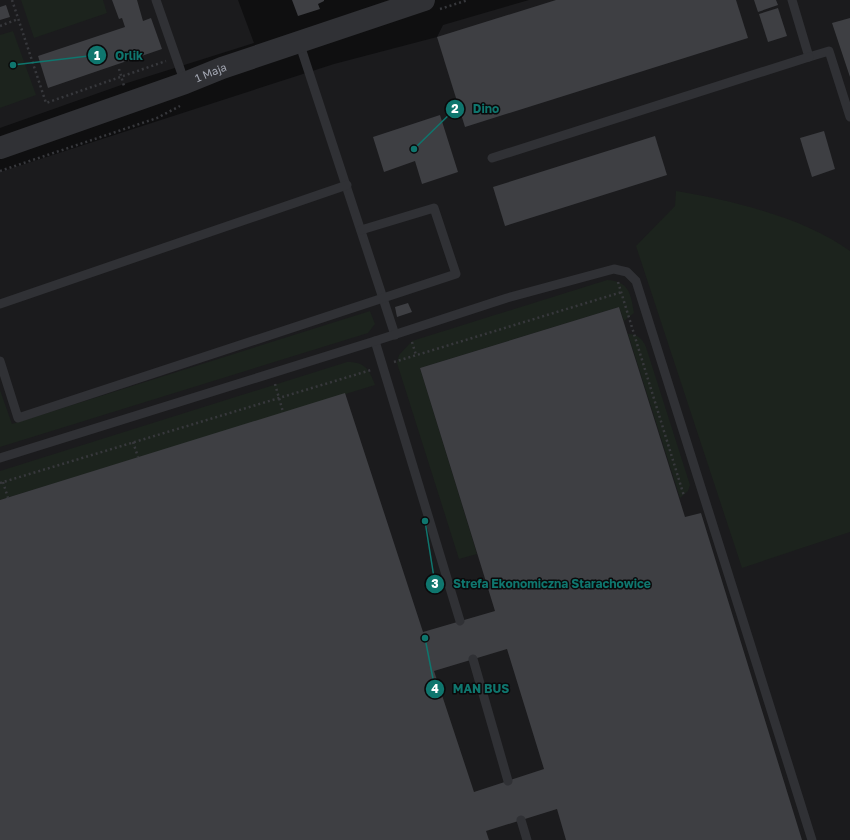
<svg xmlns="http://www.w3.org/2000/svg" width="850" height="840" viewBox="0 0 850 840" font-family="'Golos Text',sans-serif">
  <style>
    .built { fill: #1b1b1d }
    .green { fill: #1c231d }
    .building { fill: #3e3f43; fill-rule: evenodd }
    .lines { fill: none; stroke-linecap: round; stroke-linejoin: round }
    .path { stroke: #37383c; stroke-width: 2.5; stroke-dasharray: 2 3; stroke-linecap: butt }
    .service { stroke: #303135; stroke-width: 9 }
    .tertiary { stroke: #303135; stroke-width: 22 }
    .labels { text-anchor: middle; stroke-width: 3; stroke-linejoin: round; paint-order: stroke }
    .street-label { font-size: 11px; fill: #a1a5b0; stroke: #0a0a0b }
    .leader { fill: none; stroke: #0f766e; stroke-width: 1.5 }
    .callout-dot { fill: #0f766e; stroke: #0a0a0b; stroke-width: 1.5 }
    .mark-label { font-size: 12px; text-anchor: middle; font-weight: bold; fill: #fff }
    .callout-label { font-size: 12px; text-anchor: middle; font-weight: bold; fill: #0f766e; stroke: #0a0a0b; stroke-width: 3; stroke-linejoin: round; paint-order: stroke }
  </style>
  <rect width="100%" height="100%" fill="#0f0f10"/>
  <g class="built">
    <polygon points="0,0 238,0 254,43 124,84 0,128"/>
    <polygon points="529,0 850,0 850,840 0,840 0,172 334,64 437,37 443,25"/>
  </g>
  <g class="green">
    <polygon points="21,0 103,0 107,13 34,38"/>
    <polygon points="13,31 36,95 0,108 0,35"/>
    <path d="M676,191c55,9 129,27 174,60v281l-108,36 -106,-322 39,-40z"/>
    <path d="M607,280c22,1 24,14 27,33l-10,8 -5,-14 -199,61 57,186 -18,5 -62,-196 2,-8 13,-14z"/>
    <polygon points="370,311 375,324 368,333 0,447 0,390 12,424"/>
    <path d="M628,334c9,0 14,4 18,13l44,138 -2,6 -8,7z"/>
    <path d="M347,362c18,0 22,7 28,23l-375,115v-29z"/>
  </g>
  <g class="building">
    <polygon points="112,0 137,0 143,21 151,18 162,49 48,88 38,56 125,27 122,18 119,19"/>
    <polygon points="292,0 324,0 324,1 318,4 320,9 298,16"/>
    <polygon points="556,0 736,0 748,38 465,127 437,37"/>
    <polygon points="754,0 776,0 778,5 758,12"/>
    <polygon points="6,5 10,17 0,20 0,7"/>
    <polygon points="778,8 787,36 768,42 759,14"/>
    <polygon points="850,18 850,77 832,23"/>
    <polygon points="440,115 458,172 422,184 415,161 384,172 373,137"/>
    <polygon points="824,131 835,169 812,177 800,138"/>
    <polygon points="655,136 667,175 505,226 493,187"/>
    <polygon points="408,303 412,312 397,317 395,307"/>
    <path d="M619,307l66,210 16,-4 101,327h-236l-9,-31 -71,22 3,9h-489v-340l345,-107 78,239 72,-21 -75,-243zM507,649l37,120 -70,23 -40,-121z"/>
  </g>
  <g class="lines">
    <g class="path">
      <polyline points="12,0 46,103 166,61"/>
      <polyline points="440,9 468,0"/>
      <polyline points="0,26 18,19"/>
      <polyline points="119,69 124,86"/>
      <polyline points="0,171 157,118 180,106"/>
      <polyline points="618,282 684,496"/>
      <polyline points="412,342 416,355"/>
      <polyline points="394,362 622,292"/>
      <polyline points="275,384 283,412"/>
      <polyline points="133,442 138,457"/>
      <polyline points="3,482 8,498"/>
      <polyline points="0,483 371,370"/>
    </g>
    <g class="service">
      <polyline points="156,0 185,83"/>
      <polyline points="792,0 809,57 829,51 850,117"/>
      <polyline points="299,42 395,335"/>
      <polyline points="492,158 809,57"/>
      <polyline points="0,304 347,185"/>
      <polyline points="375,341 460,621"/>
      <polyline points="0,361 18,418 456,274 434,208 361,230"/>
      <polyline points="0,458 375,341 507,298 614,269 627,272 636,281 812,840"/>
      <polyline points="473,659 508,781"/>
      <polyline points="521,820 527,840"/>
    </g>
    <path class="tertiary" id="s1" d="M0,148l185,-65 37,-15 202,-68"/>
  </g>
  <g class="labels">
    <g class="street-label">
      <text dy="4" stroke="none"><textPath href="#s1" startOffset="224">1 Maja</textPath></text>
    </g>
  </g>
  <path class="leader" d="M13 65L97 55M414 149L455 109M425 521L435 584M425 638L435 689"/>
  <g class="callout-dot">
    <circle cx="13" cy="65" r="4"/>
    <circle cx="414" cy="149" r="4"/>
    <circle cx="425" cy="521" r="4"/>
    <circle cx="425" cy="638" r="4"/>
    <circle cx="97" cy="55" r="10"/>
    <circle cx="455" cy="109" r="10"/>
    <circle cx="435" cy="584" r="10"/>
    <circle cx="435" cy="689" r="10"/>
  </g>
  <g class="mark-label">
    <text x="97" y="60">1</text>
    <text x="455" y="113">2</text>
    <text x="435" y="588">3</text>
    <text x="435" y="693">4</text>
  </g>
  <g class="callout-label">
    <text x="129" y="60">Orlik</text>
    <text x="486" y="113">Dino</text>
    <text x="552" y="588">Strefa Ekonomiczna Starachowice</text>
    <text x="481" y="693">MAN BUS</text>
  </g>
</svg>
